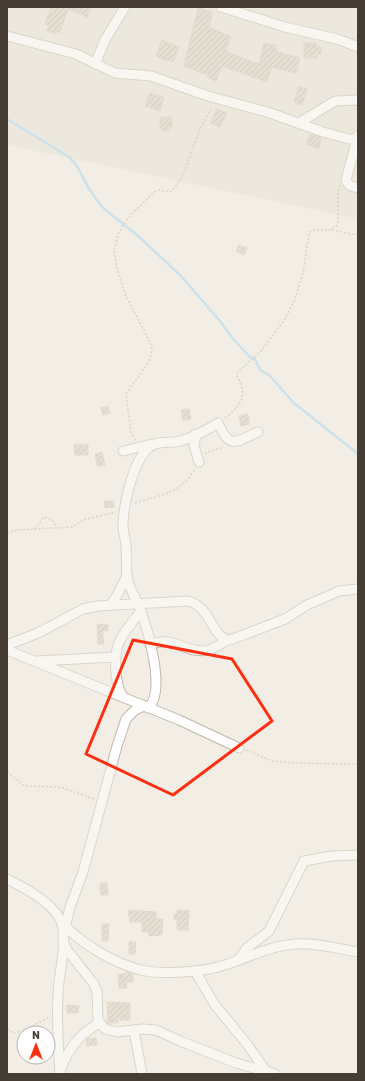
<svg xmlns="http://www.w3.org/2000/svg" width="365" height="1081" viewBox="0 0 365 1081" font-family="Rubik,sans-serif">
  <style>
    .residential { fill: #e7e0d3 }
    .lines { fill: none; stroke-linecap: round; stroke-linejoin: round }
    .stream { stroke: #9ed2f2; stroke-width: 2.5 }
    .building { fill: url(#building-hatch); stroke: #d0c1ad }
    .minor-casing { stroke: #bfb6a7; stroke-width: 11 }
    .path { stroke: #c1b198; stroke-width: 1.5; stroke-dasharray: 2 2; stroke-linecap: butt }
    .minor { stroke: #fff; stroke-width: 9 }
    .marked { fill: none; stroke: #ff2e10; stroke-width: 3; stroke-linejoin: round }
  </style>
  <defs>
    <pattern id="building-hatch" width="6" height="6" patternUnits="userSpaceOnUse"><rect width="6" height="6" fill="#d5caba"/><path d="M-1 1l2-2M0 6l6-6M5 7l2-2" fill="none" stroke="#afa598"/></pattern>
  </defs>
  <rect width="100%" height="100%" fill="#f3eee5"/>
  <polygon class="residential" points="7,7 358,7 358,219 7,145"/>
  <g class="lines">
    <polyline class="stream" points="7,119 69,157 77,166 88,187 101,206 138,236 180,275 220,321 234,340 250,357 255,359 260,370 270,376 294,403 358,454"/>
  </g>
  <g class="building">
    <polygon points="51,7 92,7 87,17 68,9 60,33 56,31 56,34 47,31 49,26 45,24"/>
    <polygon points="198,8 213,12 209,27 231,37 225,50 228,51 227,52 259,64 264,43 277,46 275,51 300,58 296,73 272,67 267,82 222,66 216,81 207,77 208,75 184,66"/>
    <polygon points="162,40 179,47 173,62 167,60 166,61 156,56"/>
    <polygon points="304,43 316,43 315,47 321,47 321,54 317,54 316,58 304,58"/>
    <polygon points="299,86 307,89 302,105 294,102"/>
    <polygon points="150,93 164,97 160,111 145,106"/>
    <polygon points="217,109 227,113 220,127 210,123"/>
    <polygon points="160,117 172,117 172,128 170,128 170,131 163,131 163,128 160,128"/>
    <polygon points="311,134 321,138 319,149 306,144"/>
    <polygon points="239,245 247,248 244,255 236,251"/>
    <polygon points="108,406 110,413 103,415 101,408"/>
    <polygon points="189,409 191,419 183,420 181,410"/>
    <polygon points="247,414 249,418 249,424 241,426 239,416"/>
    <polygon points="88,444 88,455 75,455 74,445"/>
    <polygon points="102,452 105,465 97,466 95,454"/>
    <polygon points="104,501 113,501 114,507 105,508"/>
    <polygon points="97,624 108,625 108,631 102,631 104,644 98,644"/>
    <polygon points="100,883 107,883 108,895 101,895"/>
    <polygon points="128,910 156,912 156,919 163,919 162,935 149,936 149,932 142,932 142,922 130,922"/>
    <polygon points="177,910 189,911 188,930 177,930 177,920 174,920 174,914 177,914"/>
    <polygon points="102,924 109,924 108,941 102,941"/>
    <polygon points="129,942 136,942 135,954 129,954"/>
    <polygon points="125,972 133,974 133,982 126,982 127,988 119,988 118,974 125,974"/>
    <polygon points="107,1002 130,1003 130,1020 118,1020 118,1023 108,1023"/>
    <polygon points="67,1005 79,1006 78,1013 67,1013"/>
    <polygon points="96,1038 97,1045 86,1046 87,1039"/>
  </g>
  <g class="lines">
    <g class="minor-casing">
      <g id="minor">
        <polyline points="221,7 285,27 337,39 358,47"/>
        <polyline points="7,36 76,54 115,73 151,76 208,96 267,112 323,132 349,139 357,139"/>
        <polyline points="95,64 105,40 125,7"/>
        <polyline points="299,123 335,101 358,100"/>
        <polyline points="358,136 346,180 349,185 358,188"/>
        <polyline points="196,434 194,446 199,462"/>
        <polyline points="123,451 152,444"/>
        <polyline points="110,605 116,597 127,576"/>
        <path d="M150,644c24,-9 37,11 58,6 7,-1 13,-6 19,-10"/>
        <path d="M7,645l31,-12 45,-24 15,-3 90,-5c24,6 23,37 42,39l55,-21 22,-14 32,-14 19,-2"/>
        <polyline points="7,650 179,720 239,748"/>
        <polyline points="37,661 115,657"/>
        <path d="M123,697c-5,-7 -6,-15 -7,-24 -3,-31 7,-39 25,-62"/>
        <path d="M148,708c19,-16 -1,-81 -9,-102 -3,-8 -9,-16 -11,-25 -3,-12 -1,-23 -2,-36 0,-6 -3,-11 -3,-18 0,-21 9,-61 23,-77 11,-11 21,-6 34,-9 12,-3 27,-11 38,-18 12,27 17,19 40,9"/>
        <path d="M7,879c18,9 43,22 53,40 9,18 -1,53 -2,73 -1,27 0,55 2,82"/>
        <path d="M65,926c20,20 49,37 76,44 22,5 63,2 84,-5 24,-8 45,-19 70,-21 20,-2 43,5 63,8"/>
        <polyline points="63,936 70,907 83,872 117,746 126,719 135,710 144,706"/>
        <polyline points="63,941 67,950 94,984 97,992 98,1020 105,1029 117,1032 143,1029 156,1030 180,1041 236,1063 275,1074"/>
        <polyline points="238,960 247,948 269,931 304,861 332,856 358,855"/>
        <polyline points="195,971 215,1005 247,1044 266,1071"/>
        <polyline points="134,1030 142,1074"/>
        <path d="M61,1069c7,-21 19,-35 38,-46"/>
      </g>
    </g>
    <g class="path">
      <polyline points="332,230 358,235"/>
      <path d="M225,418c9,-7 20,-16 17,-30 -1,-6 -5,-9 -5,-15l25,-23 23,-31 9,-18 9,-28 6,-40 3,-3h17l7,-3c6,-13 -2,-28 4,-42"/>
      <path d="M136,440l-5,-8 -5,-38 22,-31 3,-7 1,-10 -27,-52 -8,-26 -3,-18 4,-16 10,-16 25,-25 5,-3 12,2c16,-14 18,-34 26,-53 4,-11 11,-22 16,-33"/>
      <polyline points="205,454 210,451 224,447"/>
      <path d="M135,503c26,-8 45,-9 60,-34"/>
      <polyline points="35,529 44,517 51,519 57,527"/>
      <polyline points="7,533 17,530 73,527 83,520 115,512"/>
      <polyline points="246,750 272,761 292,763 358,764"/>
      <polyline points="7,772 25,786 60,787 94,799"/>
      <polyline points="7,1029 13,1033 22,1031 50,1017"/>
    </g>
    <use href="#minor" class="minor"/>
  </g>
  <path d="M0 0H365V1081H0ZM133,640l99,19 40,62 -99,74 -87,-41z" fill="#f3eee5" fill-opacity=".55" fill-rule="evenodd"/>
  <path class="marked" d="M133,640l99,19 40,62 -99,74 -87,-41z"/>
  <rect width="365" height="1081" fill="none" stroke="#463e34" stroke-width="16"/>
  <g transform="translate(36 1045)"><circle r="19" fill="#ffffff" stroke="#b5b2ae"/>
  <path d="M0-3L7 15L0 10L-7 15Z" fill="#ff2e10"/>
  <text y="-6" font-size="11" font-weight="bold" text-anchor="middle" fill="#463e34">N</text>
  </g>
</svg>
